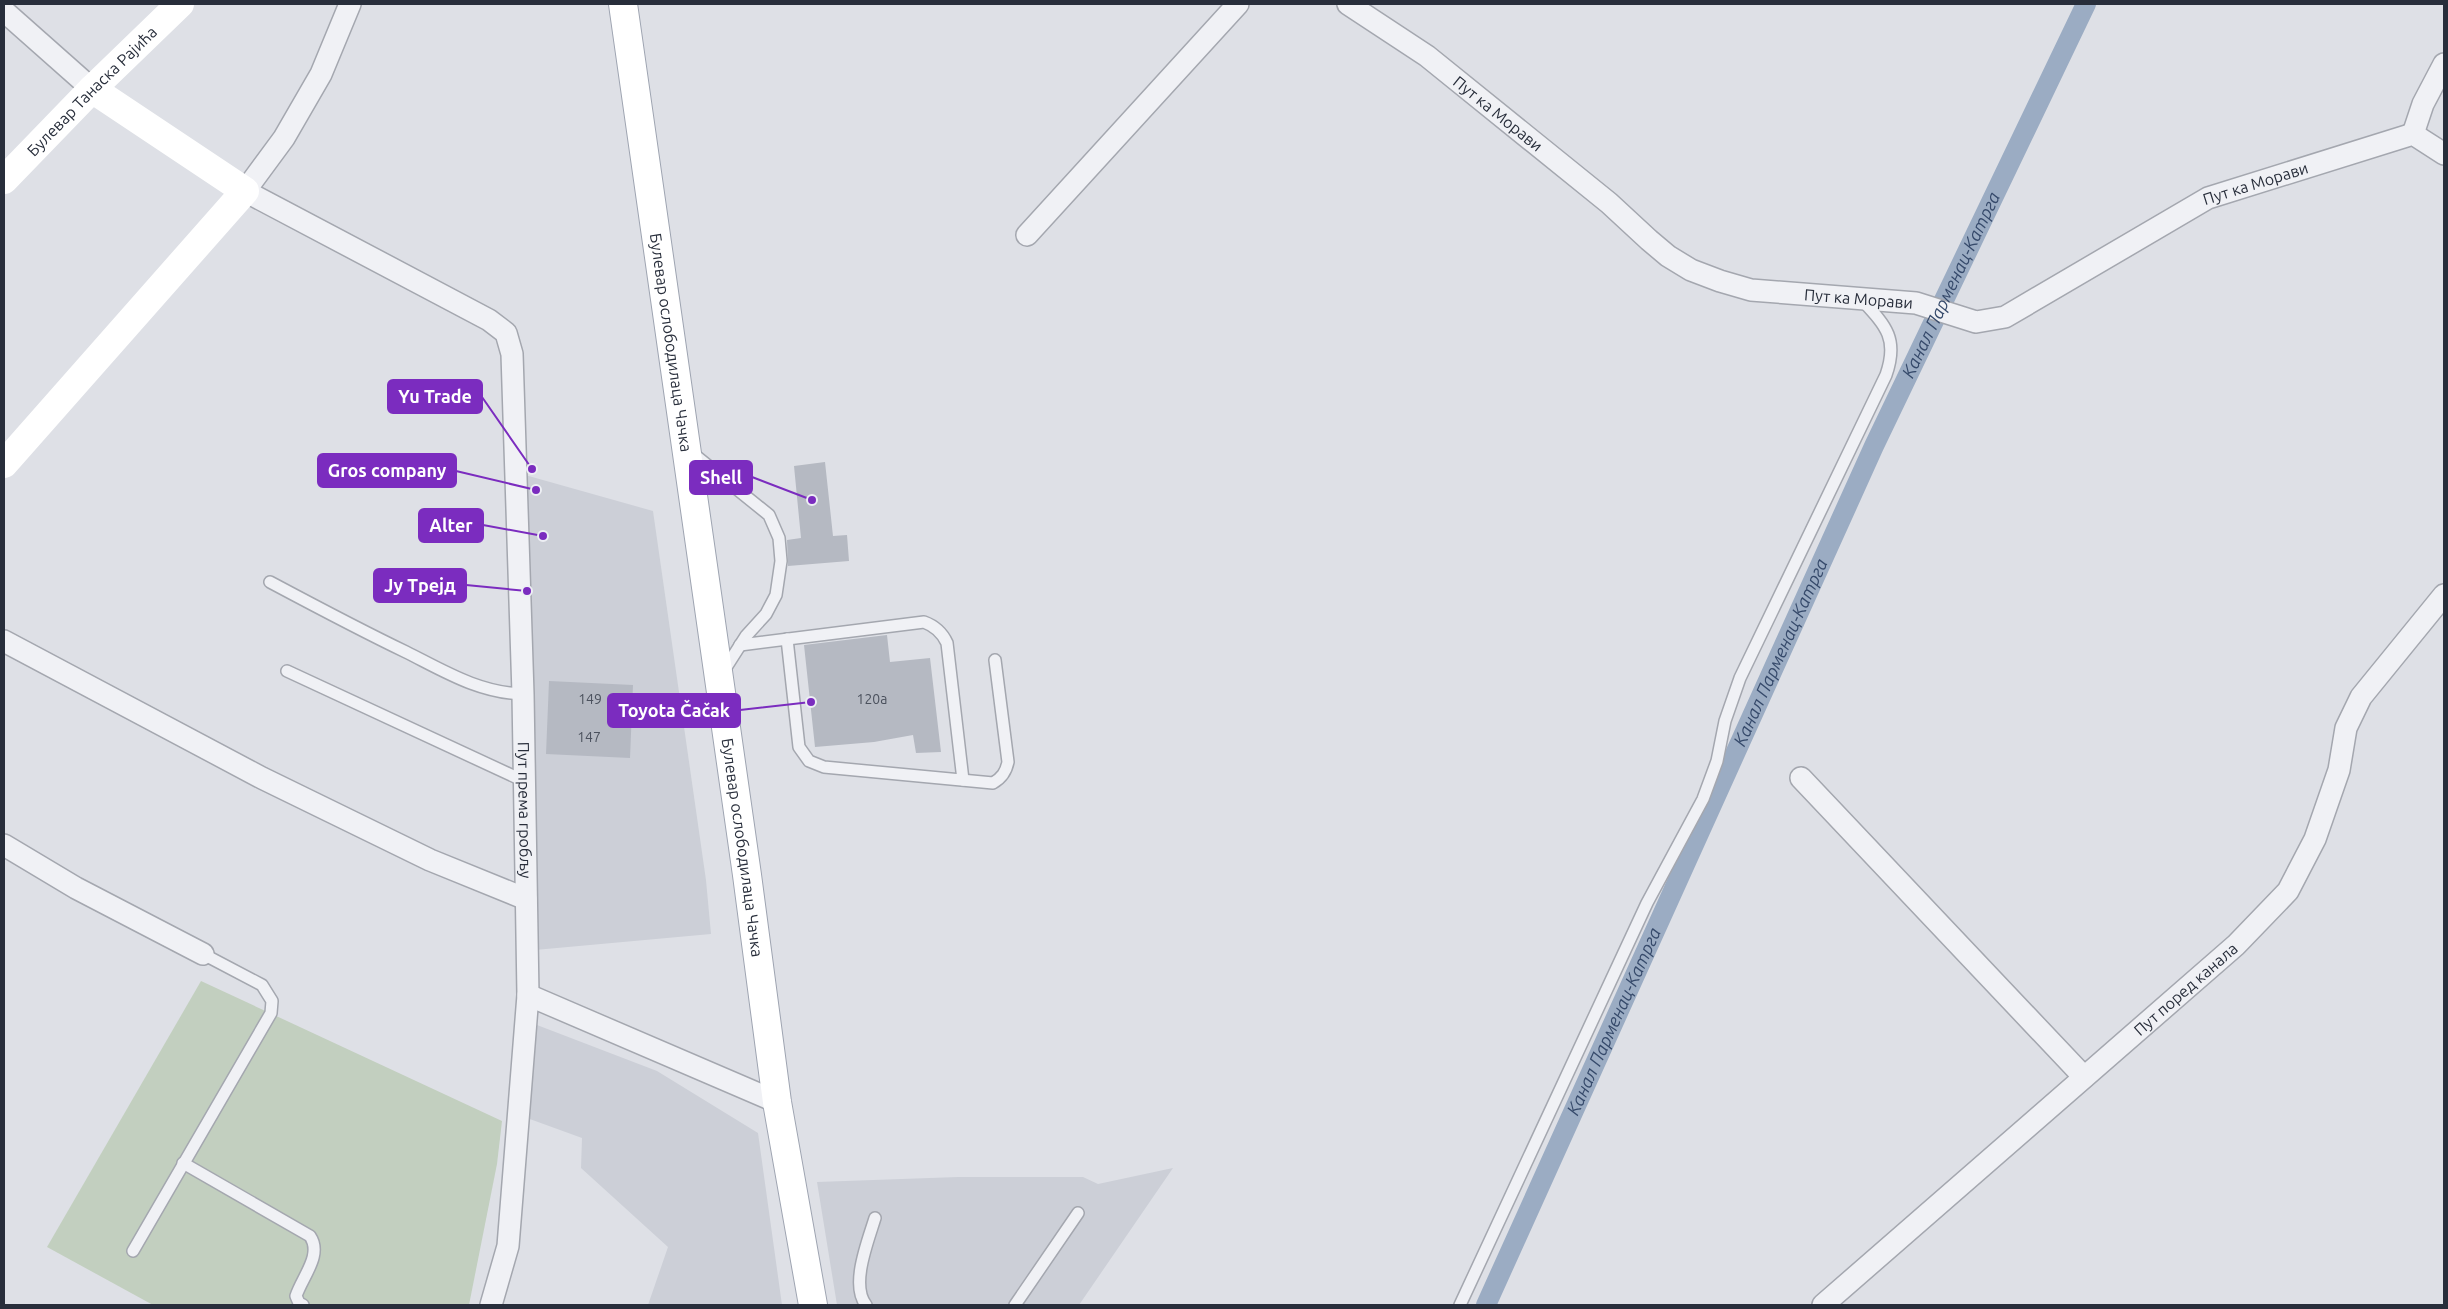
<svg xmlns="http://www.w3.org/2000/svg" width="2448" height="1309" viewBox="0 0 2448 1309" font-family="Ubuntu,sans-serif">
  <style>
    .built { fill: #cccfd7 }
    .green { fill: #c2cfbf }
    .lines { fill: none; stroke-linecap: round; stroke-linejoin: round }
    .canal { stroke: #9bacc3; stroke-width: 20 }
    .building { fill: #b5b9c2 }
    .lane-casing { stroke: #a4a7af; stroke-width: 14 }
    .street-casing { stroke: #a4a7af; stroke-width: 24 }
    .primary-casing { stroke: #9ea4b1; stroke-width: 30 }
    .lane { stroke: #f0f1f5; stroke-width: 11 }
    .street { stroke: #f0f1f5; stroke-width: 21 }
    .secondary { stroke: #fff; stroke-width: 28 }
    .primary { stroke: #fff; stroke-width: 28 }
    .labels { text-anchor: middle; stroke-width: 4.5; stroke-linejoin: round; paint-order: stroke }
    .number-label { font-size: 14px; fill: #4b515d }
    .street-label { font-size: 16px; fill: #282e3b; stroke: #edeff4 }
    .water-label { font-size: 18px; font-style: italic; fill: #364a6b; stroke: #edeff4 }
    .leader { fill: none; stroke: #7b2cbf; stroke-width: 2 }
    .callout-dot { fill: #7b2cbf; stroke: #edeff4; stroke-width: 2 }
    .callout { fill: #7b2cbf; stroke: #7b2cbf; stroke-width: 2 }
    .callout-label { font-size: 18px; text-anchor: middle; font-weight: bold; fill: #fff }
  </style>
  <rect width="100%" height="100%" fill="#dee0e6"/>
  <g class="built">
    <polygon points="518,473 653,511 706,880 711,934 535,950"/>
    <polygon points="537,1025 657,1071 758,1133 782,1305 648,1305 668,1247 581,1168 582,1138 527,1118"/>
    <polygon points="1173,1168 1079,1305 837,1305 817,1182 958,1177 1083,1177 1098,1184"/>
  </g>
  <polygon class="green" points="201,981 502,1121 497,1164 469,1305 153,1305 47,1247"/>
  <g class="lines">
    <path class="canal" id="s1" d="M1486,1305l388,-859 212,-442"/>
  </g>
  <g class="building">
    <polygon points="825,462 833,536 847,535 849,561 788,566 787,540 801,538 794,466"/>
    <polygon points="887,635 890,662 930,658 941,752 916,753 913,735 874,742 815,747 804,645"/>
    <polygon points="549,681 633,685 630,758 546,754"/>
  </g>
  <g class="lines">
    <g class="lane-casing">
      <g id="lane">
        <polyline points="691,452 769,515 779,538 781,561 776,595 766,614 746,636 723,672"/>
        <path d="M270,582c45,24 90,48 136,70 38,19 73,41 117,42"/>
        <path d="M787,639l12,108 10,14 15,6 169,16c9,-5 13,-11 15,-21l-13,-102"/>
        <path d="M740,645l184,-23c11,4 18,10 23,21l16,137"/>
        <polyline points="287,671 524,781"/>
        <path d="M183,1163l127,73c13,19 -8,41 -14,60l3,7 4,2"/>
        <polyline points="133,1251 271,1013 272,1001 262,985 203,954"/>
        <path d="M866,1305c-16,-20 2,-64 9,-87"/>
        <polyline points="1015,1305 1078,1213"/>
        <path d="M1460,1305l187,-402 56,-104 14,-38 8,-40 15,-43 146,-303c13,-37 -1,-50 -25,-76"/>
      </g>
    </g>
    <g class="street-casing">
      <g id="street">
        <path id="s2" d="M350,4l-29,70 -37,64 -39,53 244,129 17,13 6,21 11,340 5,301 -20,251 -17,59"/>
        <path id="s3" d="M1348,4l79,52 182,147 40,37 19,16 23,14 29,11 31,9 165,13 60,19 29,-5 203,-119 205,-64 31,20"/>
        <polyline points="4,11 92,89"/>
        <polyline points="2413,134 2423,104 2444,64"/>
        <polyline points="1027,235 1238,4"/>
        <polyline points="4,641 262,778 430,860 526,899"/>
        <polyline points="1801,778 2084,1077"/>
        <polyline points="4,845 76,888 203,954"/>
        <polyline points="528,995 777,1102"/>
        <path id="s4" d="M1823,1305l413,-360 52,-54 27,-52 24,-69 7,-42 15,-31 83,-102"/>
      </g>
    </g>
    <g class="primary-casing">
      <g id="primary">
        <path id="s6" d="M623,4l124,871 30,227 36,203"/>
      </g>
    </g>
    <use href="#lane" class="lane"/>
    <use href="#street" class="street"/>
    <g class="secondary">
      <path id="s5" d="M4,180l88,-91 88,-85"/>
      <polyline points="4,464 245,191 92,89"/>
    </g>
    <use href="#primary" class="primary"/>
  </g>
  <g class="labels">
    <g class="number-label">
      <text x="590" y="704">149</text>
      <text x="872" y="704">120a</text>
      <text x="589" y="742">147</text>
    </g>
    <g class="street-label">
      <text dy="6" stroke="none"><textPath href="#s5" startOffset="125">Булевар Танаска Рајића</textPath></text>
      <text dy="6" stroke="none"><textPath href="#s3" startOffset="186">Пут ка Морави</textPath></text>
      <text dy="6" stroke="none"><textPath href="#s3" startOffset="1041">Пут ка Морави</textPath></text>
      <text dy="6" stroke="none"><textPath href="#s3" startOffset="606">Пут ка Морави</textPath></text>
      <text dy="6" stroke="none"><textPath href="#s6" startOffset="342">Булевар ослободилаца Чачка</textPath></text>
      <text dy="6" stroke="none"><textPath href="#s2" startOffset="991">Пут према гробљу</textPath></text>
      <text dy="6" stroke="none"><textPath href="#s6" startOffset="852">Булевар ослободилаца Чачка</textPath></text>
      <text dy="6" stroke="none"><textPath href="#s4" startOffset="481">Пут поред канала</textPath></text>
    </g>
    <g class="water-label">
      <text dy="6" stroke="none"><textPath href="#s1" startOffset="1121">Канал Парменац-Катрга</textPath></text>
      <text dy="6" stroke="none"><textPath href="#s1" startOffset="716">Канал Парменац-Катрга</textPath></text>
      <text dy="6" stroke="none"><textPath href="#s1" startOffset="311">Канал Парменац-Катрга</textPath></text>
    </g>
  </g>
  <path class="leader" d="M532 469L482 397M536 490L456 471M812 500L752 477M543 536L483 525M527 591L466 585M811 702L740 710"/>
  <g class="callout-dot">
    <circle cx="532" cy="469" r="5"/>
    <circle cx="536" cy="490" r="5"/>
    <circle cx="812" cy="500" r="5"/>
    <circle cx="543" cy="536" r="5"/>
    <circle cx="527" cy="591" r="5"/>
    <circle cx="811" cy="702" r="5"/>
  </g>
  <g class="callout">
    <rect x="388" y="380" width="94" height="33" rx="5"/>
    <rect x="318" y="454" width="138" height="33" rx="5"/>
    <rect x="690" y="461" width="62" height="33" rx="5"/>
    <rect x="419" y="509" width="64" height="33" rx="5"/>
    <rect x="374" y="569" width="92" height="33" rx="5"/>
    <rect x="608" y="694" width="132" height="33" rx="5"/>
  </g>
  <g class="callout-label">
    <text x="435" y="403">Yu Trade</text>
    <text x="387" y="477">Gros company</text>
    <text x="721" y="484">Shell</text>
    <text x="451" y="532">Alter</text>
    <text x="420" y="592">Ју Трејд</text>
    <text x="674" y="717">Toyota Čačak</text>
  </g>
  <rect width="2448" height="1309" fill="none" stroke="#282e3b" stroke-width="10"/>
</svg>
